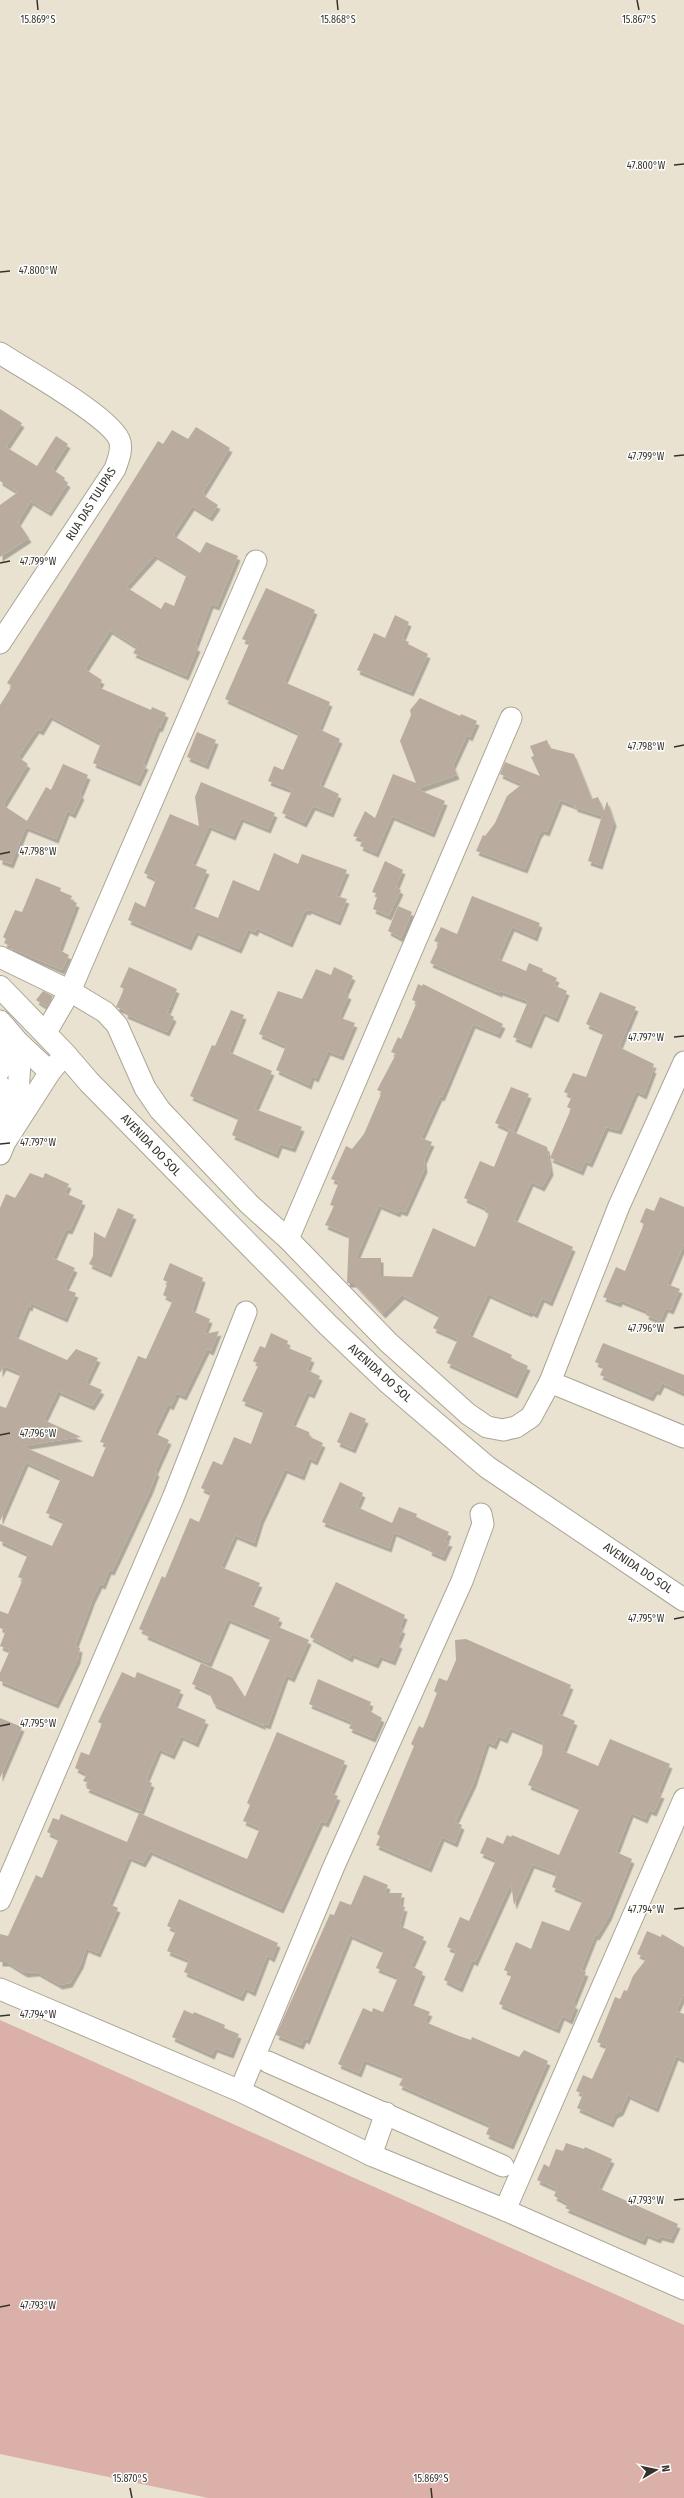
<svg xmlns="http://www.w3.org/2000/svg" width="684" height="2498" viewBox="0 0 684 2498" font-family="'Fira Sans Condensed',sans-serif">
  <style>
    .green { fill: #dab0a8 }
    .building { fill: #baab9f; fill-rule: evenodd; filter: url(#shadow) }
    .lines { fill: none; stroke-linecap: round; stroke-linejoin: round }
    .minor-casing { stroke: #aba595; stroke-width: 23 }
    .tertiary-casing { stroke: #aba595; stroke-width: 24 }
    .minor { stroke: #fff; stroke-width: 21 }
    .tertiary { stroke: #fff; stroke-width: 22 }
    .ticks { fill: none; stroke: #34322b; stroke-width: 1.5 }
    .labels { text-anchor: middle; stroke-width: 3; stroke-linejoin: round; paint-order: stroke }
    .street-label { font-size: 12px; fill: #34322b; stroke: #fff }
    .ticks-label { font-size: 10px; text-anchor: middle; fill: #34322b; stroke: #fff; stroke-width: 3; stroke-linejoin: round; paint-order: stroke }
  </style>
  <defs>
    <filter id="shadow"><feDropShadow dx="2.5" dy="4.5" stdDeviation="0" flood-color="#0004"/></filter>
  </defs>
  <rect width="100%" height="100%" fill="#e9e2d1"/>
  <polygon class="green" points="0,2020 684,2325 684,2498 208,2498 0,2454"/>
  <g class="building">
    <polygon points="0,409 22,423 6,447 37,466 56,436 68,444 52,469 65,478 64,480 68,483 49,512 31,501 18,522 29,538 0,557 0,505 18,492 0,481"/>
    <path d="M196,427l34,21 -27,44 2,2 -1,2 14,9 -8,12 -18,-11 -19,29 27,18 6,-11 32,14 -21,50 -6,-2 -16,42 3,1 -12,29 -53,-23 4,-6 -27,-17 -25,39 17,11 -4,7 53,23 1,-3 14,6 -6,15 -2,-1 -15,37 3,1 -8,17 -45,-19 8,-20 -51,-27 -9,15 -4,-2 -19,28 10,7 -25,41 24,16 19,-34 5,3 12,-26 25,11 -8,19 2,1 -9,19 -6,-3 -11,28 -30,-12 -15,37 -11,-4v-155l12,-19 -5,-3 151,-242 5,3 9,-14 16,9zM155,555l32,19 -13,32 -9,-4 -4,7 -35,-22z"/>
    <polygon points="266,588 315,610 284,682 330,702 319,729 340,739 320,785 339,794 331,813 313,806 304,823 282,813 292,790 268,781 274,766 283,770 299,733 225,699 250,642 242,639"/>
    <polygon points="395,615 409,622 402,639 409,642 408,644 428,654 411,692 357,670 374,633 385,638"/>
    <polygon points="420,698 460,716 461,714 477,721 470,737 467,735 453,765 457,775 417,789 445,801 432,833 392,816 376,853 360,846 363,839 353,836 365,811 375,818 393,774 416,783 400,741 411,715 410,710"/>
    <polygon points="197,732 216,740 206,765 187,757"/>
    <polygon points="547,740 550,748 574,754 592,799 598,797 604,811 607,801 614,822 600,865 588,861 602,816 574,807 576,806 560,800 547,832 542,830 539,834 525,869 476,851 483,835 485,836 495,823 507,796 522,784 500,774 505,762 540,776 531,757 534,756 530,746"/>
    <polygon points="201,782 275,813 268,829 241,818 233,836 209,826 192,864 207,870 191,907 218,918 233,880 259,891 274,853 298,864 302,854 347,870 336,896 347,899 338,921 309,909 308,911 305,910 290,943 257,928 255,932 248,929 239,949 196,931 189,946 128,920 135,902 145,907 156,879 144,873 170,814 199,826 195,797"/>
    <polygon points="385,861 403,870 396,887 401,890 389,916 373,909 378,894 372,892"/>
    <polygon points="36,878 61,888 60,891 72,896 70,900 77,903 59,950 69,955 62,970 10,948 10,946 4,943 6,939 3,937 15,910 22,912"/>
    <polygon points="472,896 540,923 535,937 512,927 498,959 526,971 529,963 543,969 542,971 557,978 554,985 567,991 556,1018 543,1012 529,1044 513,1037 528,1001 500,991 500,993 430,963 439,943 434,941 441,927 457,934"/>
    <polygon points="398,906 412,912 401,938 388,931"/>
    <polygon points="129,967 177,989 167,1013 174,1017 167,1032 125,1014 126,1011 116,1007 124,989 120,987"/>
    <polygon points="334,967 353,976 345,993 349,995 340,1015 341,1018 355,1023 341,1056 328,1051 316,1078 312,1076 309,1085 276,1070 286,1046 259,1034 278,991 302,999 316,969 331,975"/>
    <polygon points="418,984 422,986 423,984 503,1024 498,1034 473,1024 442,1097 440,1096 421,1138 432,1142 424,1160 425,1168 405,1212 399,1210 398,1213 379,1205 356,1258 381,1258 381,1276 412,1277 433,1228 475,1247 489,1214 485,1212 486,1208 464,1198 480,1161 494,1167 509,1130 547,1147 551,1171 542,1187 531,1182 514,1220 573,1247 550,1302 542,1298 535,1314 530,1311 530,1313 488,1294 469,1335 512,1355 511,1358 528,1366 515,1394 447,1363 458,1339 433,1328 440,1315 402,1295 383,1314 354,1283 347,1283 349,1235 325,1225 334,1206 330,1205 339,1182 331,1179 346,1146 352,1149 364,1134 382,1092 377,1090 396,1054 391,1052 398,1037 401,1039 417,1002 412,1000"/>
    <polygon points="43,991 53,996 47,1007 36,1000"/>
    <polygon points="600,992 636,1007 619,1047 654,1064 652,1068 654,1069 644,1095 636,1091 619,1130 606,1127 590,1163 585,1161 581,1171 550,1158 571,1109 567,1107 572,1096 564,1092 573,1073 586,1077 604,1032 586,1024"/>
    <polygon points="231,1010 244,1015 229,1052 272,1071 255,1109 302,1127 293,1148 280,1144 276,1154 232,1135 239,1117 190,1096 212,1045 215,1046"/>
    <polygon points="511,1087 529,1094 513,1131 495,1123"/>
    <polygon points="30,1173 43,1178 45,1173 69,1184 65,1193 83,1201 70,1230 66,1229 53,1258 75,1268 65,1289 76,1293 65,1318 31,1303 30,1307 28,1306 15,1337 67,1360 76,1349 98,1358 86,1383 102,1390 92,1406 58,1391 44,1420 81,1437 22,1446 93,1477 107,1444 100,1442 138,1356 146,1359 173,1300 163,1295 168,1282 163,1280 170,1263 203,1278 192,1311 210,1319 204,1334 219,1331 211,1351 207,1349 184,1396 177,1393 171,1406 168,1404 154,1433 169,1440 155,1471 157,1472 151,1488 122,1550 112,1571 109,1570 103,1585 100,1584 93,1598 75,1646 80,1648 78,1659 56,1704 0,1681 0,1673 10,1650 0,1646 6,1630 0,1628 0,1611 8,1614 23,1579 18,1577 28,1554 0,1541 0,1524 52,1546 64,1521 46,1513 61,1478 26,1462 0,1521 0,1406 6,1408 21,1373 4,1366 0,1373 0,1208 6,1194 15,1198"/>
    <polygon points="660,1197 684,1207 684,1244 667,1284 680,1289 671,1310 666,1308 660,1321 646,1315 647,1311 620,1300 619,1303 603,1297 616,1267 625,1271 644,1224 640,1222 646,1208 654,1211"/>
    <polygon points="118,1208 134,1215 109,1273 89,1264 93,1256 94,1232 105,1238"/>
    <polygon points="271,1333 288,1341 286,1347 312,1358 307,1370 320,1376 312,1394 307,1392 292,1425 309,1432 310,1437 323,1443 315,1461 309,1458 302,1476 285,1469 261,1520 254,1543 235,1535 221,1567 260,1583 250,1605 280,1618 276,1626 309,1640 292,1678 286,1675 268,1725 262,1723 264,1726 214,1704 209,1692 192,1684 201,1663 232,1677 245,1697 271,1637 228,1619 209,1663 145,1635 146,1632 139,1629 162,1576 165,1578 190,1518 199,1522 211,1493 201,1488 213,1461 222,1465 234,1437 251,1444 264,1410 242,1401 259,1364 253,1361 260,1346 265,1348"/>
    <polygon points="603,1343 684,1375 684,1393 662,1383 658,1391 655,1390 651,1397 600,1375 604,1366 595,1362"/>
    <polygon points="350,1412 366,1419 353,1449 337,1442"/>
    <polygon points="340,1482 363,1493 357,1507 392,1523 399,1507 417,1514 416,1517 449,1532 445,1541 450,1542 443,1557 429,1551 430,1548 394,1532 389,1548 322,1522"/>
    <polygon points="336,1582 405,1615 400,1628 403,1629 397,1643 400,1644 393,1661 380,1656 376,1664 352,1654 350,1658 310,1637"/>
    <polygon points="466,1639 571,1685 559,1714 575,1721 563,1751 598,1766 610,1739 670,1764 658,1793 662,1794 654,1812 649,1810 645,1819 631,1813 616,1852 632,1859 609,1916 597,1936 595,1935 581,1970 586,1972 573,2004 576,2005 570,2020 562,2016 557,2029 499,2004 511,1977 510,1973 504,1970 516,1942 531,1949 542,1921 569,1931 583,1900 552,1887 557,1873 532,1864 514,1905 511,1883 475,1962 472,1960 460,1988 444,1980 456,1951 447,1947 460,1917 469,1921 496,1860 480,1853 487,1837 503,1844 507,1835 511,1837 512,1835 559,1855 580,1807 528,1785 542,1754 543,1742 510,1728 505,1739 498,1736 494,1745 487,1742 474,1782 455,1822 462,1825 455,1843 442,1837 429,1868 376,1845 380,1836 377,1834 414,1746 411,1744 419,1726 423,1728 437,1693 434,1691 439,1678 447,1681 456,1660 455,1640"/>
    <polygon points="122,1672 135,1678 137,1672 181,1690 174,1706 206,1720 196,1743 181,1736 172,1755 159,1749 146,1780 152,1783 141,1811 86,1788 89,1783 83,1781 87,1774 75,1768 81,1752 89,1755 102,1724 98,1722"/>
    <polygon points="318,1679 371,1702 368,1710 382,1718 373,1738 349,1728 352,1722 309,1704"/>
    <polygon points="0,1718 22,1727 0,1778"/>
    <polygon points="277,1732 345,1761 331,1793 338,1796 326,1823 321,1821 281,1909 150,1851 143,1863 129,1857 109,1904 118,1908 98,1953 86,1948 81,1964 70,1983 60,1985 37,1972 25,1973 7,1962 0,1962 0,1934 8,1936 36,1875 42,1878 59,1838 47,1832 53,1818 59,1820 61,1814 127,1842 139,1813 247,1859 260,1828 243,1821 250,1805 247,1803"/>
    <polygon points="364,1875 388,1885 385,1893 402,1893 400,1906 405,1907 400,1926 424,1937 411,1966 423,1972 410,2004 430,2012 425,2022 459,2036 471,2040 472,2037 519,2057 524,2050 548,2061 511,2145 486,2134 490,2125 399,2085 404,2076 364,2060 359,2073 338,2064 363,2008 372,2012 373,2008 383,2012 398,1977 376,1968 384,1950 350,1935 307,2040 304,2038 301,2045 276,2035 330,1914 334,1915 340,1901 351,1905"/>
    <polygon points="179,1899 278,1943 272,1958 267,1955 253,1992 245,1988 241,1997 184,1972 189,1960 167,1951 176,1930 167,1926"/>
    <polygon points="647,1931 661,1937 662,1934 684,1947 684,1994 676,2011 684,2014 684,2060 676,2056 656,2108 628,2095 621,2111 615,2114 611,2123 577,2108 583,2094 576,2091 583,2075 592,2079 607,2046 597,2042 615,1997 620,1999 624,1990 627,1991 633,1976 647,1958 637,1954"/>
    <polygon points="184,2010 193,2014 194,2012 225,2025 224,2028 239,2034 231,2054 215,2048 212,2055 172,2037"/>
    <polygon points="566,2143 584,2149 585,2147 612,2159 598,2188 678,2224 671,2239 660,2236 658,2239 646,2234 643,2241 565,2208 569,2204 554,2196 557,2189 537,2180 544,2164 549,2167 556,2149 563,2151"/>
  </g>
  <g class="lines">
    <g class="minor-casing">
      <g id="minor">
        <path d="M0,353c24,16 114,65 120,89 2,10 -2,18 -5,27l-115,174"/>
        <polyline points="0,957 70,991 105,1012 117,1025 145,1088 160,1110 249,1204 288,1239 389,1343 468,1414 487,1427 503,1430 516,1427 531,1417 550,1382 684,1437"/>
        <polyline points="0,1021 19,1043 20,1061 18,1095 4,1139"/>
        <polyline points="45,1034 70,991 256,561"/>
        <polyline points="19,1043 50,1072"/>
        <polyline points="0,1070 6,1028"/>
        <polyline points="0,1086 3,1131"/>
        <polyline points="0,1154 5,1142 50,1072 65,1054"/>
        <polyline points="288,1239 511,718"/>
        <polyline points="550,1382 619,1206 684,1062"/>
        <polyline points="0,1900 173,1498 246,1312"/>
        <polyline points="0,1989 240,2091 371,2155 505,2210 684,2289"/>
        <polyline points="268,2062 503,2166"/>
        <polyline points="240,2091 334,1866 462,1581 483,1524 481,1514"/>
        <polyline points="371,2155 386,2113"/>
        <polyline points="505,2210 684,1799"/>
      </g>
    </g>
    <g class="tertiary-casing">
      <polyline id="tertiary" points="0,987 65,1054 89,1082 328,1325 390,1384 487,1467 684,1600"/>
    </g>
    <use href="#minor" class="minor"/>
    <use href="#tertiary" class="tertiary"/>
  </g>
  <path class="ticks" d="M37,0l1,10M337,0l1,10M637,0l2,10M674,165l10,-1M0,272l10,-1M674,456l10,-1M0,563l10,-2M674,747l10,-2M0,854l10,-2M674,1037l10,-1M0,1144l10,-1M674,1328l10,-1M0,1435l10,-2M674,1619l10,-2M0,1726l10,-2M674,1909l10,-1M0,2016l10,-1M674,2200l10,-1M0,2307l10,-2M130,2488l2,10M431,2488l1,10"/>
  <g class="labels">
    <g class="street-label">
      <text transform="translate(91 504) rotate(-58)" y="4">RUA DAS TULIPAS</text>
      <text transform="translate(151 1145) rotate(46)" y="4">AVENIDA DO SOL</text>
      <text transform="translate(380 1373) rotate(42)" y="4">AVENIDA DO SOL</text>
      <text transform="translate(638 1568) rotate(34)" y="4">AVENIDA DO SOL</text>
    </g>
  </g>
  <g class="ticks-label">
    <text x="338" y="23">15.868°S</text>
    <text x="639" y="23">15.867°S</text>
    <text x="38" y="23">15.869°S</text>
    <text x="646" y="169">47.800°W</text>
    <text x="38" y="274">47.800°W</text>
    <text x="646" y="460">47.799°W</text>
    <text x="38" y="565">47.799°W</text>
    <text x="646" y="750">47.798°W</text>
    <text x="38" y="855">47.798°W</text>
    <text x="646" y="1041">47.797°W</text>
    <text x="38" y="1146">47.797°W</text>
    <text x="646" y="1332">47.796°W</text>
    <text x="38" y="1437">47.796°W</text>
    <text x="646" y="1622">47.795°W</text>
    <text x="38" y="1727">47.795°W</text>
    <text x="646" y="1913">47.794°W</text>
    <text x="38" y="2018">47.794°W</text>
    <text x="646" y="2204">47.793°W</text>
    <text x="38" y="2309">47.793°W</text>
    <text x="130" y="2482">15.870°S</text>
    <text x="431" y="2482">15.869°S</text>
  </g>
  <g transform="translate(656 2470) rotate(81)" stroke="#ffffff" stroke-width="3" paint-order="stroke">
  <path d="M0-3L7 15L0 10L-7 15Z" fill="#34322b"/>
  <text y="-6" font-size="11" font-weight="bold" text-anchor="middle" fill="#34322b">N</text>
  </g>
</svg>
